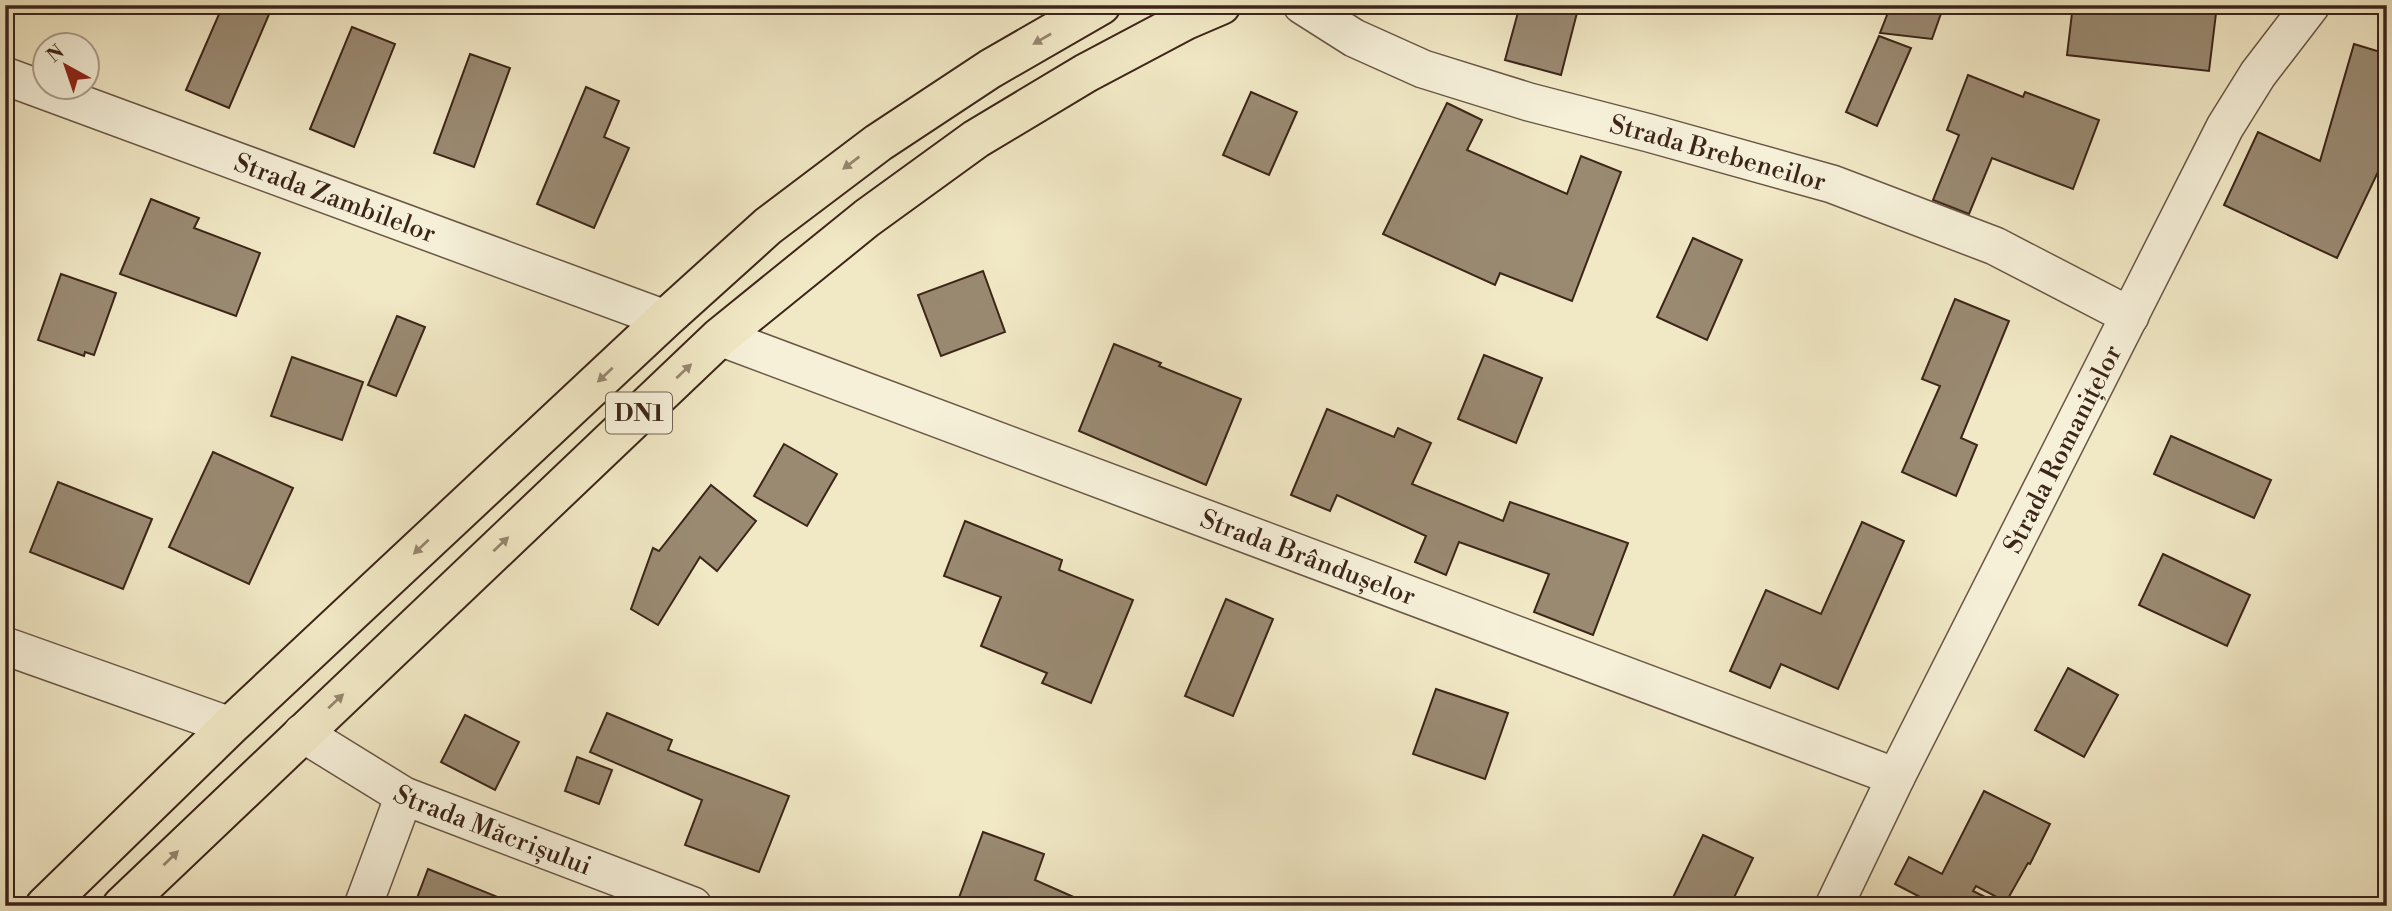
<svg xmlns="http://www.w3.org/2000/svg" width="2392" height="911" viewBox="0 0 2392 911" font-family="'Libre Bodoni',serif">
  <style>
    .building { fill: #9a8a72; stroke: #3c2519; stroke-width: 2 }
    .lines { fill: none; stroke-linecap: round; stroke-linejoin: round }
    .street-casing { stroke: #695644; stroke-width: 40 }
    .highway-casing { stroke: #3c2519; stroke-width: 42 }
    .street { stroke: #f6f0d9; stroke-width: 37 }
    .highway { stroke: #f1e8c5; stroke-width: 38 }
    .oneway { fill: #96866f }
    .labels { text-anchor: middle; stroke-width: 6; stroke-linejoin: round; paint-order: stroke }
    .shield { fill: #f6f0d9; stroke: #746253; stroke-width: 2 }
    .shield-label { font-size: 24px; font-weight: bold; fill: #3c2519 }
    .street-label { font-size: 26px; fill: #3c2519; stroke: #f6f0d9 }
  </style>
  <rect width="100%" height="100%" fill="#f1e8c5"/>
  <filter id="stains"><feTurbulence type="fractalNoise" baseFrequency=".00286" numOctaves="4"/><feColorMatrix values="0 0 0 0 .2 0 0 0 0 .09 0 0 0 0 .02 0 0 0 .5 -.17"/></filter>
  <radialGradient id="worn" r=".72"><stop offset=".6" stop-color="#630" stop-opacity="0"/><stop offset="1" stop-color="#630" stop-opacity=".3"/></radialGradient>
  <g class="building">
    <polygon points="223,5 273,5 229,108 186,90"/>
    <polygon points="1520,5 1579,5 1561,75 1505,60"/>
    <polygon points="1891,5 1944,5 1932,39 1880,33"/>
    <polygon points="2073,5 2217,5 2209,71 2067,55"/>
    <polygon points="352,27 395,44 354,147 310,129"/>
    <polygon points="1879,36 1911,48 1877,126 1846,112"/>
    <polygon points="2354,44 2387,54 2387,153 2337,258 2224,205 2258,132 2320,161"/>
    <polygon points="470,54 510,68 474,167 434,153"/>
    <polygon points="1968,75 2023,97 2025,92 2099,120 2073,189 1992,158 1969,214 1933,200 1959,135 1947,130"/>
    <polygon points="586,87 619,101 604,137 629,148 594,228 537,204"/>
    <polygon points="1251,92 1297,112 1269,175 1223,155"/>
    <polygon points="1447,103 1482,120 1467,150 1567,194 1581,156 1621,172 1572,301 1500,273 1495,285 1383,234"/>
    <polygon points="151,199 199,218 194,228 260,253 236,316 120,274"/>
    <polygon points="1693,238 1742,260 1707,340 1657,317"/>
    <polygon points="983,271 1005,332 941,356 918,295"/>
    <polygon points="61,274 116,293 94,355 85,352 84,356 38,340"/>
    <polygon points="1955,299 2009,321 1961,438 1977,445 1956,496 1902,472 1940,386 1922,379"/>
    <polygon points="397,316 425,327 396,396 368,385"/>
    <polygon points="1114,344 1161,363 1159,366 1241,399 1206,485 1079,431"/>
    <polygon points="1484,355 1542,378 1516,443 1458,419"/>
    <polygon points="292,357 363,382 342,440 271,416"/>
    <polygon points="1327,409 1394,437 1398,428 1431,443 1412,484 1503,521 1510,502 1628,543 1593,635 1534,612 1549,574 1459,542 1446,575 1415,562 1426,536 1337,495 1330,511 1291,495"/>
    <polygon points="2171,436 2271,480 2254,518 2154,474"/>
    <polygon points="784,444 837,474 807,526 754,496"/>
    <polygon points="213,452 293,488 249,584 169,547"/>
    <polygon points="58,482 152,519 123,589 30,552"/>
    <polygon points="711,485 756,521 717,571 700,557 658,625 631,609 653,548 659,551"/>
    <polygon points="965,521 1062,560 1059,570 1133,600 1091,703 1042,683 1047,673 981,646 1001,597 944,576"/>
    <polygon points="1862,522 1904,541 1838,689 1781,664 1770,688 1730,671 1766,590 1821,614"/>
    <polygon points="2163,554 2250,595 2227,646 2139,605"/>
    <polygon points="1226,599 1273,619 1233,716 1185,696"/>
    <polygon points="2068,668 2118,695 2084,757 2035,730"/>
    <polygon points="1436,689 1508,713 1485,779 1413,754"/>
    <polygon points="607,713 672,740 668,750 789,796 759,872 685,845 702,800 590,752"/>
    <polygon points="465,715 519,742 495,790 441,762"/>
    <polygon points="577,757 612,770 599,804 565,791"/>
    <polygon points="1984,791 2050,824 2030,864 2028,863 2006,902 1976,886 1973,891 2003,906 1926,906 1928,901 1895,884 1909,857 1942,874"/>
    <polygon points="983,832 1044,854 1035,880 1094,906 956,906"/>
    <polygon points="1703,835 1753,858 1730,906 1669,906"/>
    <polygon points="428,869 515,904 515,906 414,906"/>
  </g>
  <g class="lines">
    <g class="street-casing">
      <g id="street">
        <path id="s1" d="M1302,5l52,33 69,31 106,33 120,31 183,51 163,62 135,70"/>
        <path id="s2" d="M5,76l660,243"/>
        <path id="s3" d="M720,337l1176,440"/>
        <polyline points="5,646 230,726"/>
        <path id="s4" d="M302,733l102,63 289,110"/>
        <polyline points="363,906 404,796"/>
        <path id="s5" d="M1834,906l62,-129 329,-650 33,-53 53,-69"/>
      </g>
    </g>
    <g class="highway-casing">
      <g id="highway">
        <polyline points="45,906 230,726 665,319 768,226 878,143 990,69 1101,5"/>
        <polyline points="122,906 720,337 867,218 976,139 1086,73 1186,20 1221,5"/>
      </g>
    </g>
    <use href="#street" class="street"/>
    <use href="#highway" class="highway"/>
  </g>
  <defs><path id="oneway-solid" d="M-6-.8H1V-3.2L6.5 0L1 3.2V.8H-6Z" transform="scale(1.75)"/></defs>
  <g class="oneway">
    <use href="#oneway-solid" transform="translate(1042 39) rotate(150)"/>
    <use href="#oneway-solid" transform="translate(851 163) rotate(143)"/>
    <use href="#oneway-solid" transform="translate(684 371) rotate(-43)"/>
    <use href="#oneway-solid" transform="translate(605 375) rotate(137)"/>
    <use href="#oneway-solid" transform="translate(501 544) rotate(-43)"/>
    <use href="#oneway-solid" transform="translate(421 547) rotate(137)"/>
    <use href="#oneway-solid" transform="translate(336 701) rotate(-43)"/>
    <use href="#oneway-solid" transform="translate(171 858) rotate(-44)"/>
  </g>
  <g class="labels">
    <rect class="shield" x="606" y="392.5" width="66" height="41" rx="5"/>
    <g class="shield-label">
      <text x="639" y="421">DN1</text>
    </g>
    <g class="street-label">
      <text dy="9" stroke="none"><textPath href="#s1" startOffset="444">Strada Brebeneilor</textPath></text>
      <text dy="9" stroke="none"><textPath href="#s2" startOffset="352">Strada Zambilelor</textPath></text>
      <text dy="9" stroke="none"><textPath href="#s5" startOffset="511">Strada Romanițelor</textPath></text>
      <text dy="9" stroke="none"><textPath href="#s3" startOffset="628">Strada Brândușelor</textPath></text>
      <text dy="9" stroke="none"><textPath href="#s4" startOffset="215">Strada Măcrișului</textPath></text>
    </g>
  </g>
  <rect width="2392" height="911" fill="none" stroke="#f1e8c5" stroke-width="28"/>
  <rect x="7" y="7" width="2378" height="897" fill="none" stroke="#3c2519" stroke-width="3.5"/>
  <rect x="14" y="14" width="2364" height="883" fill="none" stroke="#3c2519" stroke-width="2"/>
  <g transform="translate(66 66) rotate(320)"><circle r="33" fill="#f6f0d9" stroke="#ac9f8c" stroke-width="2"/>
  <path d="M0-5L12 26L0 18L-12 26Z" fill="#8f2418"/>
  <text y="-10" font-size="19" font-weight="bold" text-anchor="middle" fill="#3c2519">N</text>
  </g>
  <rect width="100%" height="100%" filter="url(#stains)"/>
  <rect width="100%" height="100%" fill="url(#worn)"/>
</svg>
